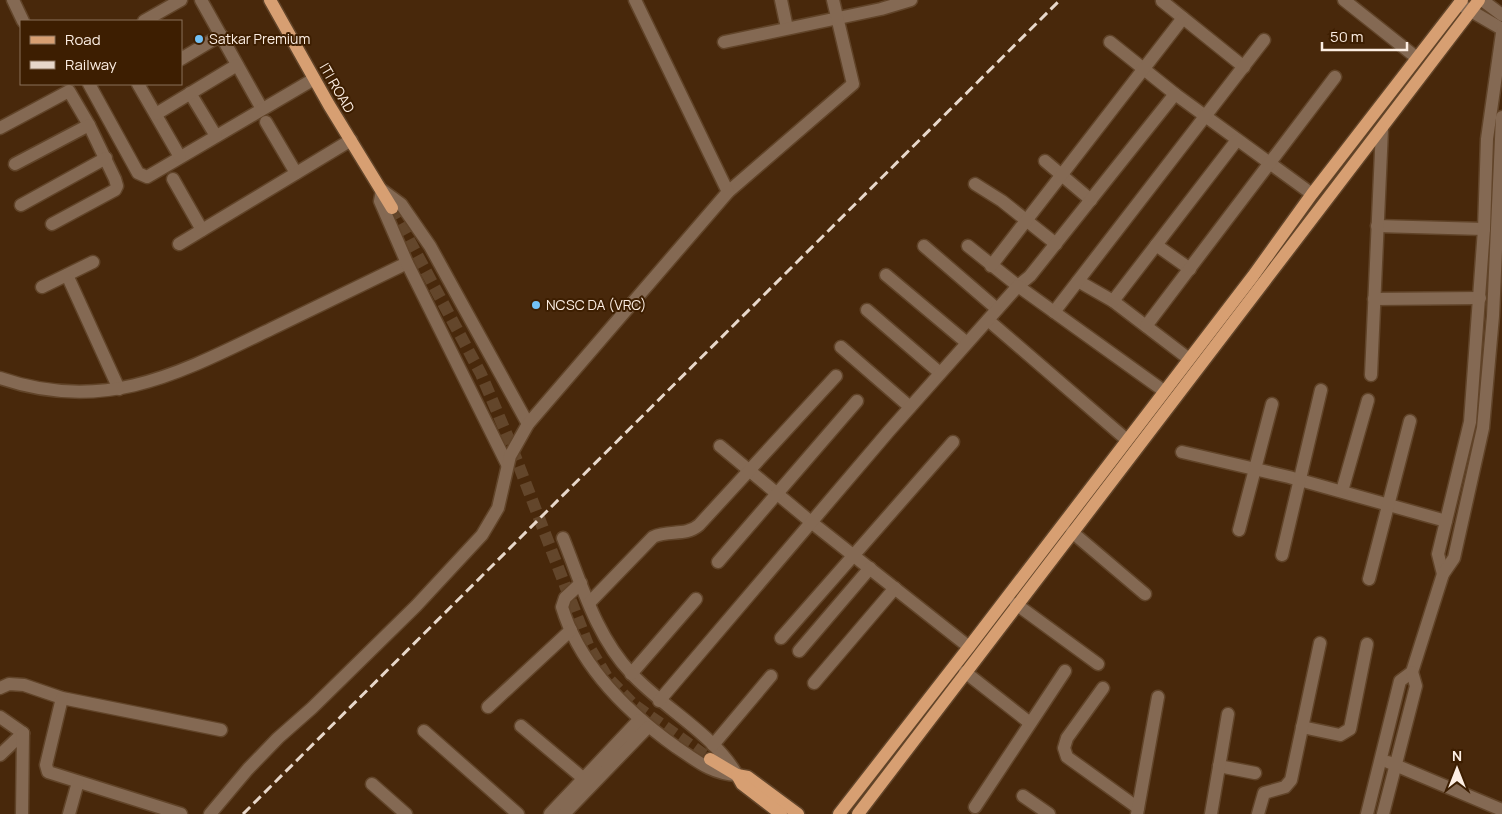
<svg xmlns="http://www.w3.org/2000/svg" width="1502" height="814" viewBox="0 0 1502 814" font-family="Manrope,sans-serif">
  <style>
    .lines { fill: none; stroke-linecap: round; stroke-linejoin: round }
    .major-tunnel { stroke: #63462b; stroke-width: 12; stroke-dasharray: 12 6; stroke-linecap: butt }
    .minor-casing { stroke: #614429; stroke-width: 15 }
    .major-casing { stroke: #614429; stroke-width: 15 }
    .minor { stroke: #846953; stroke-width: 12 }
    .major { stroke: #d79f72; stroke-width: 12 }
    .rail { stroke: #e7d7ca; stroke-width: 3; stroke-dasharray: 10 5; stroke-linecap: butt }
    .poi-dot { fill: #72c1f5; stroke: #3d1e01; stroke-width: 2 }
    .labels { text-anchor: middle; stroke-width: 4; stroke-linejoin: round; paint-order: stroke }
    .poi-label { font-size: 14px; fill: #fceee3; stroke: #3d1e01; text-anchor: start }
    .street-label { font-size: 14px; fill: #fceee3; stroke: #3d1e01 }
  </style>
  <rect width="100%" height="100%" fill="#48280b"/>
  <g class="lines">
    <polyline class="major-tunnel" points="392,208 481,374 507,435 588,645 607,677 633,704 710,759"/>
    <g class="minor-casing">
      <g id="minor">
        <polyline points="13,0 23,21"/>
        <polyline points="201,0 262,109"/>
        <polyline points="781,0 787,28"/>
        <polyline points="1344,0 1417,58"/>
        <polyline points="1482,0 1502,15"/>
        <polyline points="1162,1 1244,67"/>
        <polyline points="1459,4 1502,29"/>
        <polyline points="144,21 181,0"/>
        <polyline points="724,42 881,9 911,0"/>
        <polyline points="1110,42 1175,94"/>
        <polyline points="181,59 221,35"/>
        <polyline points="89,84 138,173 147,177 314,79"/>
        <polyline points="138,84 180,157"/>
        <polyline points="190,93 216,136"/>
        <polyline points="156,114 237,65"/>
        <polyline points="266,122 296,173"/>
        <polyline points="0,128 69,91 89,125 115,179 117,186 115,190 52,224"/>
        <polyline points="1045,161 1091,200"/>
        <polyline points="15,164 89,125"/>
        <polyline points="173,179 202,230"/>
        <polyline points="975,184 1002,201 1056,244"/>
        <polyline points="728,192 853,84 833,0"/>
        <polyline points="21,205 106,158"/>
        <polyline points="1377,226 1484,229"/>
        <polyline points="179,244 351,140"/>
        <polyline points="1156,245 1190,269"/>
        <polyline points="924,246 997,309"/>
        <polyline points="968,246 1018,286 1030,276 1175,94 1312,194"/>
        <polyline points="991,266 1183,18"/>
        <polyline points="67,275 119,389"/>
        <polyline points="886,275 967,343"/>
        <polyline points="1078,281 1113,301 1189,359"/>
        <polyline points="42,287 93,262"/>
        <polyline points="1374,299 1480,298"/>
        <polyline points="1113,301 1237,140"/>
        <polyline points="867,310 940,373"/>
        <polyline points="1054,312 1264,40"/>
        <polyline points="988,320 1127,440"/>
        <polyline points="1146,326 1335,77"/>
        <polyline points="841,347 910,407"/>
        <polyline points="1371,375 1382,129"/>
        <path d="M0,378c104,36 178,-4 271,-49 45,-22 91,-44 136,-66"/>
        <polyline points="720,446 811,522 969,647"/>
        <polyline points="1182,452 1289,477 1446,521"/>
        <polyline points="507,464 407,263 380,201 382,190 401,204 430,246 528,424"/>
        <polyline points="1342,491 1368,400"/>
        <polyline points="1239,530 1272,404"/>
        <polyline points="1072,532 1145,594"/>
        <path d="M563,538c19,47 33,98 68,135 32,35 83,61 106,102"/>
        <polyline points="1282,555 1321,390"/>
        <polyline points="718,562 857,401"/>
        <polyline points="1443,574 1438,554 1470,422 1484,229 1487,139 1502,33"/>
        <polyline points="1369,579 1410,421"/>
        <path d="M581,583l-16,15 -3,9c18,60 65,105 114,140 21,14 36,27 61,28"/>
        <path d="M589,603l64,-66c16,-8 32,0 46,-12l137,-149"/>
        <polyline points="1016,604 1098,664"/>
        <polyline points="781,638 953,442"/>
        <polyline points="799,651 870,568"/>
        <polyline points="965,672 1030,723"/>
        <polyline points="631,674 696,599"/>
        <polyline points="814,683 895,588"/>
        <polyline points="0,688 9,684 24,685 62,698 221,730"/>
        <polyline points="1103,688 1067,738 1064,748 1067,757 1138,808"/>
        <polyline points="62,698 46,765 48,772 181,814"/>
        <polyline points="659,701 889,431 1018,286 1164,391"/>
        <polyline points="488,707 571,630"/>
        <polyline points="0,717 23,733"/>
        <polyline points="521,726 584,779"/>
        <polyline points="1302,727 1340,735 1350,729 1367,644"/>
        <polyline points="424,731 518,814"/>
        <polyline points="713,745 771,676"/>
        <polyline points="0,755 23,733"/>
        <polyline points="1388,762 1502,810"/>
        <polyline points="1219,766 1255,773"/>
        <polyline points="372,784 406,814"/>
        <polyline points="1023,796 1049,814"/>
        <polyline points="975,807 1065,671"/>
        <polyline points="22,814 23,733"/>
        <polyline points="69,814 78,782"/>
        <polyline points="210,814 248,769 278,738 312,708 416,606 482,535 498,508 510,456 528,424 728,192 635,0"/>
        <polyline points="550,814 639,720"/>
        <polyline points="564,814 648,727"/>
        <polyline points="1137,814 1158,697"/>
        <polyline points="1211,814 1228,714"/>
        <polyline points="1258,814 1264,793 1285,787 1291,780 1320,643"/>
        <polyline points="1367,814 1400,681 1412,672 1443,574 1454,558 1483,428 1493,316 1502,117"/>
        <polyline points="1383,814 1416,686 1412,672"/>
      </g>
    </g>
    <g class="major-casing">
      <g id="major">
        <polyline points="270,0 329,105 392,208"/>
        <polyline points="710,759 737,775 748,777 798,814"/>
        <polyline points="737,775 742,784 781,814"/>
        <polyline points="839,814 969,647 1253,276 1312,194 1462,0"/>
        <polyline points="858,814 1479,0"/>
      </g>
    </g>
    <use href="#minor" class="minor"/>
    <use href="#major" class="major"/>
    <polyline class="rail" points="243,814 1060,0"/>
  </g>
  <g class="poi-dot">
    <circle cx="199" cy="39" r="5"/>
    <circle cx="536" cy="305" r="5"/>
  </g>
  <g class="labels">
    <g class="poi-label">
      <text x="209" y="44">Satkar Premium</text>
      <text x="546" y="310">NCSC DA (VRC)</text>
    </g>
    <g class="street-label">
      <text transform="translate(337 88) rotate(60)" y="5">ITI ROAD</text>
    </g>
  </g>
  <rect x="20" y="20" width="162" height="65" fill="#3d1e01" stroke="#89715b"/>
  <rect x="30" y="36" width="25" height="8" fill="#d79f72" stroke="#89715b"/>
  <text x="65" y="45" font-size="15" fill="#fceee3">Road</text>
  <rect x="30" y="61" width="25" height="8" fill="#e7d7ca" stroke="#89715b"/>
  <text x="65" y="70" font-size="15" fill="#fceee3">Railway</text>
  <g transform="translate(1457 769)" stroke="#3d1e01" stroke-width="4" paint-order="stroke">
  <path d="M0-4L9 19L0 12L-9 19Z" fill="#fceee3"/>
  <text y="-8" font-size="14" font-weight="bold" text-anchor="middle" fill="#fceee3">N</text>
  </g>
  <path d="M1322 42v8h85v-8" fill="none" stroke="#fceee3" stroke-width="2.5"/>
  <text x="1330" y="42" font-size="15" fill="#fceee3" stroke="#3d1e01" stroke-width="4" paint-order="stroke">50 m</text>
</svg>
